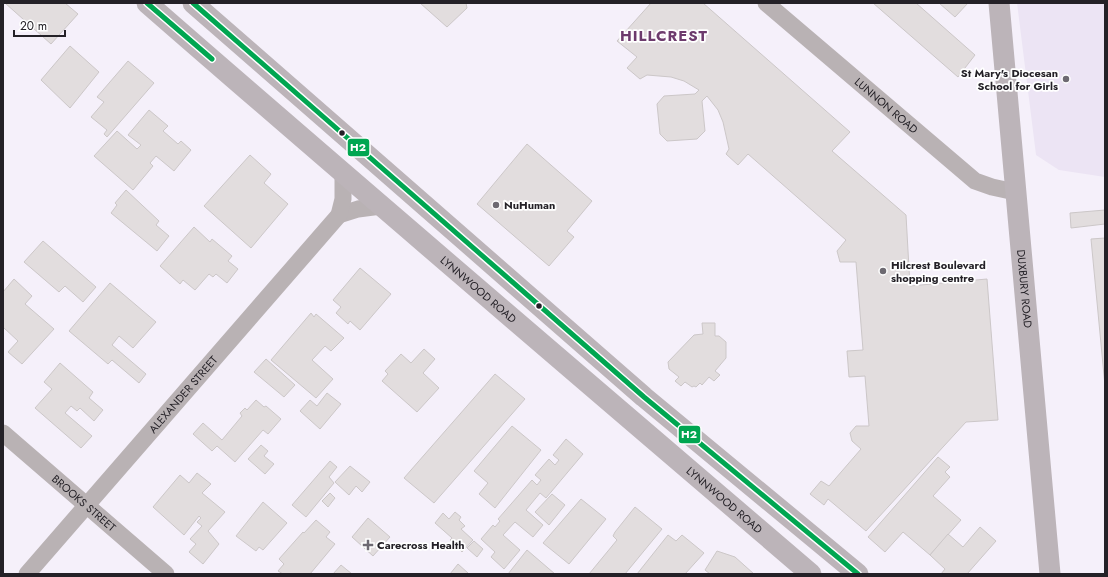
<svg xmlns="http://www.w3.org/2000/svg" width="1108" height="577" viewBox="0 0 1108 577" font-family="Jost,sans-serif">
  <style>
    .education { fill: #ece4f4 }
    .building { fill: #e2ddde; stroke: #ccc7c8 }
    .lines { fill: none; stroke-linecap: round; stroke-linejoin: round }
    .minor { stroke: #b9b2b4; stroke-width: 17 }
    .major { stroke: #bcb4b9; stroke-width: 21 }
    .bus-1-casing { stroke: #fff; stroke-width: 8 }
    .bus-1 { stroke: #00a651; stroke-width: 5 }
    .poi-dot { fill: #6d6971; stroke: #fff; stroke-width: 1.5 }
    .bus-dot { fill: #242127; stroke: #fff; stroke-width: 1.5 }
    .labels { text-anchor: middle; stroke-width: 3.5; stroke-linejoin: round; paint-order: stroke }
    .poi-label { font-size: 11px; font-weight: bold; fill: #242127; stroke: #fff; text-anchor: start }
    .street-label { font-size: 11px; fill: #242127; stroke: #fff }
    .district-label { font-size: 15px; font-weight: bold; letter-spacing: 1px; fill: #6d3b6d; stroke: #fff }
    .line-badge { stroke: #fff; stroke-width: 1.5 }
    .badge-label { font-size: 11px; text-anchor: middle; font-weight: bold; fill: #fff }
  </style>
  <rect width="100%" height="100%" fill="#f5f0fa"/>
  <polygon class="education" points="1017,3 1105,3 1105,177 1059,170 1036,155"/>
  <g class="building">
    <polygon points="5,3 65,3 78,14 51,44"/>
    <polygon points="420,3 466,3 467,8 447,27"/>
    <polygon points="651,3 703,3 850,132 832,151 906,215 910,286 987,279 998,420 966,422 866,531 828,499 824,505 810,494 821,481 829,486 861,449 852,441 850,433 856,426 869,426 865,376 849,377 847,351 863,350 856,262 840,262 837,251 846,240 748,154 738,165 726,154 729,149 723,122 718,110 707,96 702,101 705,131 697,139 667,141 660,134 657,104 664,96 695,94 699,90 684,81 671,77 647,75 640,79 627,68 637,57 617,41"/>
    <polygon points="873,3 916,3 975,55 958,77"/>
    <polygon points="939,3 968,3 955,17"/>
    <polygon points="70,46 99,72 70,108 41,80"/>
    <polygon points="128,61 154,83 107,137 104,134 107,130 91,117 104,102 97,97"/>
    <polygon points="149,110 168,126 163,131 178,144 181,141 191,150 174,171 156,156 150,163 153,166 133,190 94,156 117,131 137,149 141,145 128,135"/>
    <polygon points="527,144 592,201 567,231 574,237 549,266 477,204"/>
    <polygon points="250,155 271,174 264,183 288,204 251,248 204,206"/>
    <polygon points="126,190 159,221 156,225 169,236 157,251 111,213 117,205 115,203"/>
    <polygon points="1105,210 1105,224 1071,228 1070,213"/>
    <polygon points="194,227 210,242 212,239 232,256 228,261 238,269 227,283 216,274 213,277 209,274 195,290 183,280 180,284 160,266"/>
    <polygon points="1105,238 1105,386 1091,239"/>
    <polygon points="43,241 96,287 83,302 65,286 59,292 24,262"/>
    <polygon points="360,268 391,294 360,330 350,321 348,324 336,313 341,307 333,300"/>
    <polygon points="14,279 32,296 25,304 54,329 22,364 8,352 18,341 4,328 3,329 3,292"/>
    <polygon points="110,283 156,322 133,348 119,336 112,345 146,374 139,383 112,360 108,364 69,331"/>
    <polygon points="311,313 314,317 316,314 344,338 331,351 325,346 312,360 333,379 316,398 271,360"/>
    <polygon points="702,323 715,323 715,336 719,336 726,342 726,358 715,371 720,375 714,381 709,377 702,385 700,383 696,387 694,386 692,387 685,382 681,386 675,381 679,377 669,369 668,362 694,335 703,334"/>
    <polygon points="424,349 435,359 423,373 439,388 417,412 382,381 388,374 385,371 401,354 411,363"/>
    <polygon points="266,359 295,385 284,397 254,372"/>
    <polygon points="60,363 93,392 89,398 103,410 94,421 80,408 77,411 71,406 65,413 92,436 81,448 35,408 52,389 44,382"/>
    <polygon points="495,374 525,399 434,503 404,478"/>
    <polygon points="327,393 341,404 320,429 300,411 310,400 317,406"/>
    <polygon points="256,400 264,407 266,406 281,419 268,434 263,430 235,462 217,446 212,451 193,434 203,423 222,440 242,416 240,413 245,408 247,410"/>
    <polygon points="512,426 541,450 495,508 479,494 488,483 474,471"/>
    <polygon points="566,439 583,454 546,498 540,493 526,510 543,525 533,537 515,522 503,535 520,550 504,569 491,557 495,552 481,539 493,525 495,527 500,521 498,519 532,480 537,485 541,480 535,475 549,459 555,465 559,460 553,455"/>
    <polygon points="261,445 268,451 264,456 274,464 265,474 248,459"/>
    <polygon points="938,457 950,467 945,472 950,477 933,496 961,520 930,555 903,532 885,552 868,537"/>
    <polygon points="330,461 337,467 329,477 334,483 306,517 292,505"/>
    <polygon points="350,466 370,482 362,492 356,486 349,495 335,482"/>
    <polygon points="197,473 211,484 202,493 225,512 208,531 219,544 203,564 189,552 196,544 190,539 202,526 197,522 201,518 199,516 184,535 153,507 180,475 189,483"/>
    <polygon points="330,493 335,498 328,507 322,501"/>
    <polygon points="552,494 565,505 549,525 535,512"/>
    <polygon points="581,499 606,519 569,564 543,543"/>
    <polygon points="263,502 287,523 263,550 259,547 256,551 236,536"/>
    <polygon points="635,507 662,529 625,574 589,574 617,540 613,536 615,532"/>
    <polygon points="455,512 461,517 459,520 465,526 461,529 473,540 462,552 450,540 452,538 435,523 443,513 449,519"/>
    <polygon points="368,518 390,537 373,556 352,537"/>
    <polygon points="316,520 330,532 326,537 335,544 310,574 283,574 278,571 284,564 279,559 303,532 304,533"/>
    <polygon points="980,527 996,541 967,574 941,574 945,569 930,555 948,534 963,547"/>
    <polygon points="668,535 676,541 682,535 704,553 685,574 637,574"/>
    <polygon points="474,541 483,549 477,557 467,548"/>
    <polygon points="527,550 555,574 508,574"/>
    <polygon points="717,551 735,557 754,574 710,574 705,570"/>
    <polygon points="458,564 468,573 468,574 450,574"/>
    <polygon points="341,565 352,574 333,574"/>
  </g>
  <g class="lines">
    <g class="minor">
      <path id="s1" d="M766,3l209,178 17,6 23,5"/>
      <polyline points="339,215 358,209 381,206"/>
      <path id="s2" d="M3,433l163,141"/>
      <path id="s3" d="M27,574l312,-359 4,-16v-25"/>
    </g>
    <g class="major">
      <path id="s4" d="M147,3c220,192 442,381 664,571"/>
      <polyline points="193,3 644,397 858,574"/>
      <path id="s5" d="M999,3l51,571"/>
    </g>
    <g class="bus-1-casing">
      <g id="bus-1">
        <polyline points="147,3 212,59"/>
        <polyline points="193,3 644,397 858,574"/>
      </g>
    </g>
    <use href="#bus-1" class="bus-1"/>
  </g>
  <g class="poi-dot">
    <circle cx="1066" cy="79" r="4"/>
    <circle cx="496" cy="205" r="4"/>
    <circle cx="883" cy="271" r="4"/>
    <path d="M366 539h4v4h4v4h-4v4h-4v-4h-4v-4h4z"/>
  </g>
  <g class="bus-dot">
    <circle cx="342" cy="133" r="3.5"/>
    <circle cx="539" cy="306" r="3.5"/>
  </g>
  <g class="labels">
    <g class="poi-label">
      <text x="1058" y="77" text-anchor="end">St Mary's Diocesan<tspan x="1058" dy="13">School for Girls</tspan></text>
      <text x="504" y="209">NuHuman</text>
      <text x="891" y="269">Hilcrest Boulevard<tspan x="891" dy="13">shopping centre</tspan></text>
      <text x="377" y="549">Carecross Health</text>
    </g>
    <g class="street-label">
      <text dy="4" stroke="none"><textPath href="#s1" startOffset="158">LUNNON ROAD</textPath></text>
      <text dy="4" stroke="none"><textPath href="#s4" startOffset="438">LYNNWOOD ROAD</textPath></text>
      <text dy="4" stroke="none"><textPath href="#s5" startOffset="287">DUXBURY ROAD</textPath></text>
      <text dy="4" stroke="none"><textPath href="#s3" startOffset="238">ALEXANDER STREET</textPath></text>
      <text dy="4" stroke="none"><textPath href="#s4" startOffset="762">LYNNWOOD ROAD</textPath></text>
      <text dy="4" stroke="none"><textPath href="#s2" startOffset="107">BROOKS STREET</textPath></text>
    </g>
    <g class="district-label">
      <text x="664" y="41">HILLCREST</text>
    </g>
  </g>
  <g class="line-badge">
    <rect x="347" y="138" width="23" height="19" rx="4" fill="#00a651"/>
    <rect x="678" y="425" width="23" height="19" rx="4" fill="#00a651"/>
  </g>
  <g class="badge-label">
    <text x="358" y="151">H2</text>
    <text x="689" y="438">H2</text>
  </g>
  <rect width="1108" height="577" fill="none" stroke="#242127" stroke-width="8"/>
  <path d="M14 30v6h51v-6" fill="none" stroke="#242127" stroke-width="2"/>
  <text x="20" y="30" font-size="12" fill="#242127" stroke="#ffffff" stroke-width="3" paint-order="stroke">20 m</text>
</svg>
